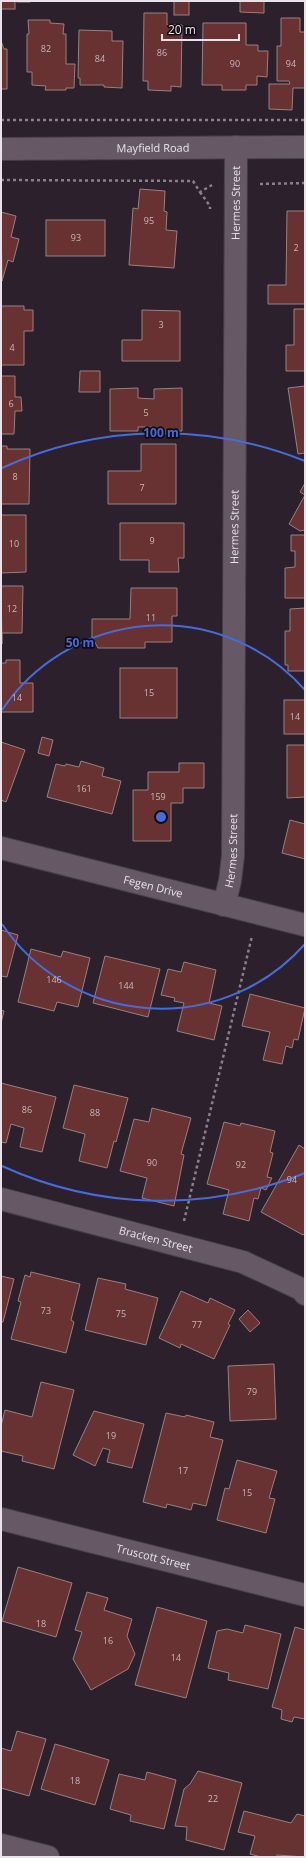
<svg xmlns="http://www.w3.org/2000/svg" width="306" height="1858" viewBox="0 0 306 1858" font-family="'Open Sans',sans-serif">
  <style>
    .building { fill: #673231; stroke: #97817f }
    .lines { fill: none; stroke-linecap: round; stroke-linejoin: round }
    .minor-casing { stroke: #473e47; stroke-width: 24 }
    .path { stroke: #8a808a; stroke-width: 2.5; stroke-dasharray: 3 3; stroke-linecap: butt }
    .minor { stroke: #665865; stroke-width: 22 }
    .ring { fill: none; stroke: #466cdc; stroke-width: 2 }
    .labels { text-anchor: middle; stroke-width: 3.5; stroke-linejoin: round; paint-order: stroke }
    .number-label { font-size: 9px; fill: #c9b6bc }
    .street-label { font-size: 11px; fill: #eae2ea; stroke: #110c11 }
    .centre { fill: #466cdc; stroke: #110c11; stroke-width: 2 }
    .ring-label { font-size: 12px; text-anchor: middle; font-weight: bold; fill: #466cdc; stroke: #110c11; stroke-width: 3.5; stroke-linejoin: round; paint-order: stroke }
  </style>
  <rect width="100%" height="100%" fill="#2c202c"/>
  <g class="building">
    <rect x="1" y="1" width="14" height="8"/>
    <rect x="17" y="1" width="13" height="1"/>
    <rect x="174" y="1" width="15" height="14"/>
    <polygon points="240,1 264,1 264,13 240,12"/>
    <polygon points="144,13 167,13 167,25 182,25 181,87 171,86 171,91 148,90 148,81 143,81"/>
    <polygon points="281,18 300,18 300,32 305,32 305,88 293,88 292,110 269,109 269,84 290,84 289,81 277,81 277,46 281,46"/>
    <polygon points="28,20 50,20 50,23 64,24 63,34 66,34 66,64 75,64 74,88 66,88 66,90 45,90 46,86 32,85 32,72 27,72 27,34 29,34"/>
    <polygon points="203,23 246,23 246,45 258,45 258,51 268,51 267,77 257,76 257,85 246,85 246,90 222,90 222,85 202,85"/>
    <polygon points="79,30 112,31 112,41 123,41 122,88 104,87 104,85 80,85 80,78 78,78"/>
    <polygon points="1,41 4,49 7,49 7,89 1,89"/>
    <polygon points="140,189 165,191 164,211 167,212 166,230 177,231 174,268 129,265 133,208 138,209"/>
    <polygon points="287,211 305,211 305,304 268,304 268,285 286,285"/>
    <polygon points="1,212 16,216 11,237 19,239 13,262 8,260 2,281"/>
    <rect x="46" y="220" width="59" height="36"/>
    <polygon points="1,306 24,306 24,310 33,310 33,331 24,331 24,365 1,365"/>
    <polygon points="294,309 305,309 305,371 286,371 286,345 294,345"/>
    <polygon points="142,310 180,311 180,361 122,361 122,340 142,340"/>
    <polygon points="80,371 100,371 100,392 79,392"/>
    <polygon points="1,376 15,376 15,397 21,397 22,411 15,411 14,434 1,434"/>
    <polygon points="305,386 305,453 298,454 288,388"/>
    <polygon points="138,388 138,398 154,399 154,389 182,388 182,431 154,431 154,427 138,427 138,431 110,431 110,389"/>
    <polygon points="141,444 176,444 176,504 108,504 108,471 141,471"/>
    <polygon points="1,446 7,446 7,449 30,449 29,504 1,504"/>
    <polygon points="305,483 305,530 300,531 289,524 305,495 300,492"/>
    <polygon points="1,515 26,515 26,572 1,573"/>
    <polygon points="120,523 184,523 184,558 178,558 179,572 149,572 149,560 120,560"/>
    <polygon points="291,535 305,535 305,598 285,598 285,568 295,567 295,551 291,551"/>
    <polygon points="1,586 23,586 22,633 2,633 2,644"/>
    <polygon points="131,588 177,588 177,616 172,616 172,642 145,642 145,648 98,648 92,637 92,619 130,619"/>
    <polygon points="305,608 305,671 288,671 288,665 285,665 285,631 290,631 290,609"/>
    <polygon points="6,660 20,660 20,683 33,683 33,712 1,712 1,663 6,663"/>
    <rect x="120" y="668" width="57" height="50"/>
    <rect x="284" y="700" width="21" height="34"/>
    <polygon points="42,737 53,740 49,756 38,753"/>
    <polygon points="1,742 25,750 6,802 1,800"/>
    <polygon points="287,745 305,745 305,797 287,798"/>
    <polygon points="81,761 104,768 102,776 121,781 112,814 47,797 56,764 65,766 66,764 79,767"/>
    <polygon points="179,763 204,763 204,788 183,788 183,803 171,803 171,841 133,841 133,790 148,790 148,772 179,772"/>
    <polygon points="290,820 305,824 305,859 282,853"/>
    <polygon points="1,930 18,935 7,977 1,976"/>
    <polygon points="31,949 61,957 63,951 90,958 78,1007 57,1002 54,1011 18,1002"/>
    <polygon points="105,956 160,969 148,1017 93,1003"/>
    <polygon points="184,962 216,970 209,1003 222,1006 214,1040 177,1031 184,1003 174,1001 175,998 161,995 168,969 181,972"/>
    <polygon points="250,994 305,1008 298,1040 294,1039 292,1048 286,1046 282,1064 263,1060 270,1032 242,1026"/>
    <polygon points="1,1010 4,1011 1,1023"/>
    <polygon points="1,1083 56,1097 42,1152 20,1147 24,1128 11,1124 6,1143 1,1142"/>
    <polygon points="74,1085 128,1098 116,1142 114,1141 107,1168 79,1161 85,1134 63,1128"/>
    <polygon points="152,1108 191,1118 181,1154 184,1155 174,1206 142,1198 147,1178 120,1171 134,1119 149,1122"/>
    <polygon points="224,1122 240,1126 241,1123 275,1131 270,1152 273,1153 267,1177 272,1178 266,1190 261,1188 258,1199 254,1198 249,1221 223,1214 229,1190 207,1184"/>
    <polygon points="299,1145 305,1149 305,1233 303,1235 261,1212"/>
    <polygon points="31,1272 80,1284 71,1320 74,1322 66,1353 11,1339 21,1302 18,1301 25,1275 30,1277"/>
    <polygon points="1,1276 14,1279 3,1322 1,1322"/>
    <polygon points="98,1278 126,1284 125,1289 158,1298 146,1345 85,1330"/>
    <polygon points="181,1291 208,1303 210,1298 235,1310 228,1324 230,1325 214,1359 181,1344 180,1348 159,1338"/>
    <polygon points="248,1310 260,1323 250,1332 239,1319"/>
    <polygon points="274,1364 276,1419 230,1421 228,1366"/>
    <polygon points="41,1382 74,1390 54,1469 22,1461 23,1456 1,1451 1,1426 5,1410 32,1417"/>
    <polygon points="94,1411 144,1424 132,1468 107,1462 110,1450 103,1448 95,1466 73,1455"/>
    <polygon points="166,1413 185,1417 186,1415 214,1422 210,1437 223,1440 206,1506 193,1503 191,1510 167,1504 166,1508 143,1502"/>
    <polygon points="237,1460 277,1471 269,1498 275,1499 266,1533 217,1520 225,1488 229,1489"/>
    <polygon points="18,1567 72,1583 56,1637 2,1621"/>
    <polygon points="87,1592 108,1598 104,1610 132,1619 127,1636 135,1654 128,1669 91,1690 73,1659 82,1632 75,1630"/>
    <polygon points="157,1607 207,1621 186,1698 135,1685"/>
    <polygon points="245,1625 281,1634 268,1689 228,1680 229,1673 208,1668 217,1631 227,1629 243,1633"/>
    <polygon points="295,1627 305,1630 305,1719 294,1717 292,1722 281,1719 282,1710 272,1707"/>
    <polygon points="17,1731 46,1739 29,1796 1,1788 1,1748 11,1751"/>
    <polygon points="55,1744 109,1760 95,1805 41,1789"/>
    <polygon points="198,1771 242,1783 224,1850 186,1840 187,1827 175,1826 184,1789 190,1784"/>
    <polygon points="147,1772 176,1780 164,1829 130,1821 131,1815 110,1809 119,1774 145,1780"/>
    <polygon points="244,1811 291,1823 297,1814 305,1816 305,1857 277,1855 276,1857 261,1857 250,1854 255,1836 238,1832"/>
  </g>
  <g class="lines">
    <g class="minor-casing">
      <g id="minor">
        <path id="s1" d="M1,149l304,-2"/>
        <path id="s2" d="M1,848l304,77"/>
        <path id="s3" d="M224,905l6,-24 3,-25 3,-709"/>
        <path id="s4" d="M1,1199l242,63 58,27 4,5"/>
        <path id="s5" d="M1,1519l304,76"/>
        <polyline points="1,1845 48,1857"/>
      </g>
    </g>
    <g class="path">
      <polyline points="1,120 305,120"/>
      <polyline points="1,180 193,181 200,192 212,185"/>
      <polyline points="260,184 305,183"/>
      <polyline points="200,192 210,206 210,209"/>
      <polyline points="184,1221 252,936"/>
    </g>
    <use href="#minor" class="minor"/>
  </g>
  <g class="ring">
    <path d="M305 944A192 192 0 0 1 2 924M2 710A192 192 0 0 1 305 690"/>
    <path d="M305 1173A384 384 0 0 1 2 1166M2 468A384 384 0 0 1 305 461"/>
  </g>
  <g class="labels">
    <g class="number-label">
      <text x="46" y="52">82</text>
      <text x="162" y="56">86</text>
      <text x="100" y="62">84</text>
      <text x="235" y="67">90</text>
      <text x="291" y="67">94</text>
      <text x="149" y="224">95</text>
      <text x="76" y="241">93</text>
      <text x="296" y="251">2</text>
      <text x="161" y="328">3</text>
      <text x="12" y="351">4</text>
      <text x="11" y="407">6</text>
      <text x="146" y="416">5</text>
      <text x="15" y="480">8</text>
      <text x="142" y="491">7</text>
      <text x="152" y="544">9</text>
      <text x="14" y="547">10</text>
      <text x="12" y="612">12</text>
      <text x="151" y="621">11</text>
      <text x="149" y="696">15</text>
      <text x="17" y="701">14</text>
      <text x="295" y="720">14</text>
      <text x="84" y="792">161</text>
      <text x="158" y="800">159</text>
      <text x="54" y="983">146</text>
      <text x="126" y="989">144</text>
      <text x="27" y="1113">86</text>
      <text x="95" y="1116">88</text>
      <text x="152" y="1166">90</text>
      <text x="241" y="1168">92</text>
      <text x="292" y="1183">94</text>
      <text x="46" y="1314">73</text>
      <text x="121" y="1317">75</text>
      <text x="197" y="1328">77</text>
      <text x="252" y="1395">79</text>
      <text x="111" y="1439">19</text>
      <text x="183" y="1474">17</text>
      <text x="247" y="1496">15</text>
      <text x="41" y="1627">18</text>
      <text x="108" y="1644">16</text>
      <text x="176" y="1661">14</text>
      <text x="75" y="1784">18</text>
      <text x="213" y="1802">22</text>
    </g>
    <g class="street-label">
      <text dy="4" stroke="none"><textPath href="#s1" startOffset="152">Mayfield Road</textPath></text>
      <text dy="4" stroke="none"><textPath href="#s3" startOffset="703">Hermes Street</textPath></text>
      <text dy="4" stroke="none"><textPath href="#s3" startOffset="379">Hermes Street</textPath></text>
      <text dy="4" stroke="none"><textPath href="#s3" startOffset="55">Hermes Street</textPath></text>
      <text dy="4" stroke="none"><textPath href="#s2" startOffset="157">Fegen Drive</textPath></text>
      <text dy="4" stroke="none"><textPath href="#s4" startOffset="160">Bracken Street</textPath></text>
      <text dy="4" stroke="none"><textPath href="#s5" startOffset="157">Truscott Street</textPath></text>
    </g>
  </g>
  <circle cx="161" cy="817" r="6" class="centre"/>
  <g class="ring-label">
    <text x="161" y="437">100 m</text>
    <text x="80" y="647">50 m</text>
  </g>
  <rect width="306" height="1858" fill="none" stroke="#eae2ea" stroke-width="4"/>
  <path d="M162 34v6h77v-6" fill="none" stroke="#eae2ea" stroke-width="2"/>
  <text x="168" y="34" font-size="12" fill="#eae2ea" stroke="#110c11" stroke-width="3" paint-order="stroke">20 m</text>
</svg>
